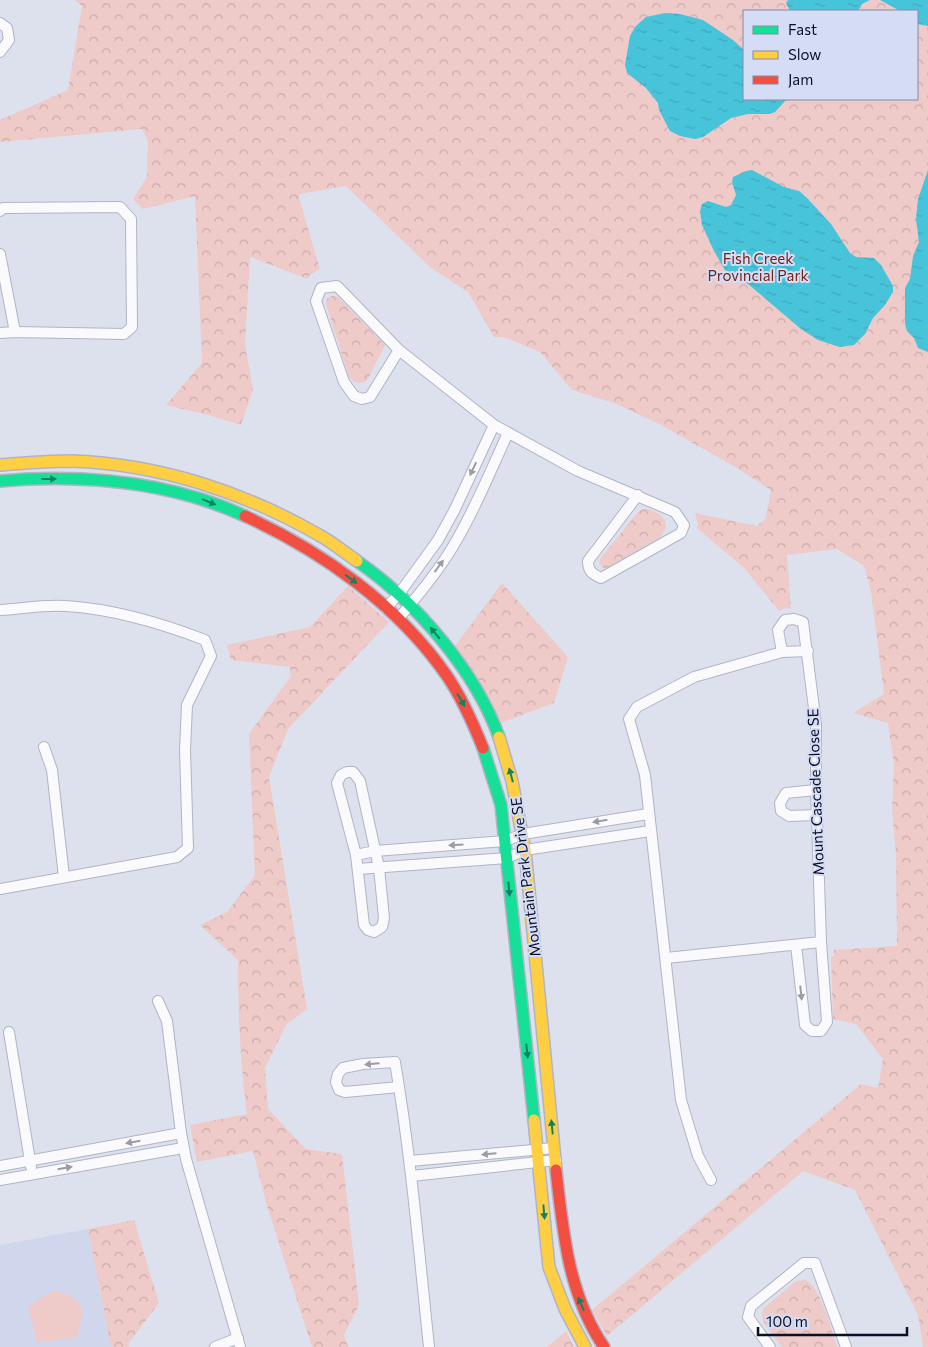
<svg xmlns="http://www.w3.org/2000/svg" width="928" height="1347" viewBox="0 0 928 1347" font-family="Commissioner,sans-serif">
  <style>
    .built { fill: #d0d7ec }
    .park { fill: url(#park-crowns); fill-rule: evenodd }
    .pitch { fill: #eecac8 }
    .water { fill: url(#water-ripples) }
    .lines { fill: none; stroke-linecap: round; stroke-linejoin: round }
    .street-casing { stroke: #b0b4c5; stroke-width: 12 }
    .fast-casing { stroke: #b0b4c5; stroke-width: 14 }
    .slow-casing { stroke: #b0b4c5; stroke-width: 14 }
    .jam-casing { stroke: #b0b4c5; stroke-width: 14 }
    .street { stroke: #fafafc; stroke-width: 10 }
    .fast { stroke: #16e098; stroke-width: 11 }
    .slow { stroke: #ffcf43; stroke-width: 11 }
    .jam { stroke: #f24e42; stroke-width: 11 }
    .oneway { fill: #9a9ca6 }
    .oneway2 { fill: #118264 }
    .labels { text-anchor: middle; stroke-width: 4; stroke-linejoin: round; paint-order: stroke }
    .park-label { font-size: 15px; fill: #712518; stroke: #d5ddf6 }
    .street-label { font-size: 15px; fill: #0b1025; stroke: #d5ddf6 }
  </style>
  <defs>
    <pattern id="park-crowns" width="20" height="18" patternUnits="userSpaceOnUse" patternTransform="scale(1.25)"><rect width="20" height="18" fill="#eecac8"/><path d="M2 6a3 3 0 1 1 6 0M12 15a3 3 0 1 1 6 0" fill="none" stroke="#cbacac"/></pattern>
    <pattern id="water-ripples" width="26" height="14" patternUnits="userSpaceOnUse" patternTransform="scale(1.25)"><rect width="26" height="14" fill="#48c4da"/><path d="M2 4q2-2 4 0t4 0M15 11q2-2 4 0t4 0" fill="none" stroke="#3ea7bb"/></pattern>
  </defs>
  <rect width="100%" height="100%" fill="#dde1ee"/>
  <polygon class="built" points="88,1229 111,1347 0,1347 0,1245"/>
  <g class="park">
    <path d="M75,0h853v1347h-5l-5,-32 -63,-125 -52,-19 -196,165 -15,-26 269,-226 17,4 5,-29 -27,-35 -23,-5 -2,-62 3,-1v-6l63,-4 -1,-91 -4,-45 2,-45 -6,-42 -35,-10 31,-19 -13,-103 -7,-25 -27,-17 -50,6 4,54 -6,-1 -6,3 -34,-42 -48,-41 1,-4 -3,-11 62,13 9,-8 5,-28 -34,-22 -76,-43 -44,-21 -45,-14 -32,-38 -36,-15h-10l-26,-45 -37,-24 -85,-82 -46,8 -1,4 21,71 -10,6 -2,4 -58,-22 -5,87 8,46 -12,35 -29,-9 -46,-11 36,-42 -7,-167 -52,13 -10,-10 14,-22 1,-36 -6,-12 -142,13v-22l68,-30 14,-84zM744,11h173v88h-173z"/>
    <path d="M332,296h5l48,49 -18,36c-8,3 -12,3 -18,-4l-23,-73 1,-5z"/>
    <path d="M643,509c10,0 16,4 22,11l1,7 -5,10 -54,31h-4l-4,-5 1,-4 38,-47z"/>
    <path d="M502,583l66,74 -14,46 -53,20c-12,-28 -26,-52 -46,-77z"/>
    <path d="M348,586l41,36 -101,107 -19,48 38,232 -21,16 -21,43 3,41 38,40 36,5 17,151 -15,30 4,12h-36l-45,-141 -14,-55 -56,11 -7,-37 57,-11c-7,-52 -9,-102 -9,-154l-38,-35 27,-13 28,-37 -6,-141 42,-58 -1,-9 -59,-7 -4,-15 83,-18z"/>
    <polygon points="134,1220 159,1303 128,1344 129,1347 111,1347 88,1229"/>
    <path d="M806,1280c15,8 26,51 31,67h-55l-19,-25 -1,-7 1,-6 33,-28z"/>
    <polygon points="566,1331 574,1347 547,1347"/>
  </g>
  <path class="pitch" d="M53,1290c31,9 34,19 23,48l-39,4 -9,-35z"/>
  <g class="water">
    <polygon points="788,0 870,0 862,4 858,11 790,11 786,3"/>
    <polygon points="880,0 928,0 928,26 917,24 917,11 900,11"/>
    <polygon points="665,13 680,14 703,20 733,40 744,50 744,99 787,99 775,112 770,114 748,114 731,118 703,137 695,139 680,136 670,131 659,110 658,103 646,88 627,73 625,65 630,36 635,27 646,17"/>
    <polygon points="752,170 784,187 799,191 807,198 831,224 850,253 856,257 874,258 881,265 893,286 893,292 885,305 873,318 865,334 854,345 840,347 818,340 801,329 748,284 725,270 714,251 702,225 700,211 702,204 708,201 726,207 731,205 736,195 732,182 733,177 746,171"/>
    <polygon points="928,170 928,352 918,348 914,338 907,331 905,324 905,288 910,279 913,256 919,242 916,219 918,199"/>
  </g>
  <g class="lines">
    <g class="street-casing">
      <g id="street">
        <polyline points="0,23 7,28 9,40 0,52"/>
        <polyline points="0,211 3,208 120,207 131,219 132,327 124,334 15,332 0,333"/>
        <polyline points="0,254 15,332"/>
        <path d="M399,350l-29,47 -8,2 -8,-3 -10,-14 -28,-81 5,-13 16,-2 62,64 95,75 84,46 97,41 9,13 -3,8 -80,45c-9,-4 -13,-7 -13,-17l50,-66"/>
        <polyline points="386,608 399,594 438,540 455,509 494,425"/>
        <path d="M0,610c21,-1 44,-6 66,-4 47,3 95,17 139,34l6,16 -24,49 -2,45 3,98 -11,9 -177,32"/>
        <path d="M398,619c19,-22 39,-46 54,-71 22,-36 38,-76 56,-115"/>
        <polyline points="782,652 778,630 785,620 794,619 803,622 816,724 816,790 821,942 827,1022 821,1031 812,1031 805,1025 796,945"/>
        <polyline points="44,747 52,770 64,877"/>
        <polygon points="347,772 353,772 360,781 379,868 384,918 382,927 374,932 368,930 364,925 356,855 337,783 341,775"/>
        <polyline points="816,790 786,793 780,803 781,811 789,816 816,815"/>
        <polyline points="356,855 375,851 505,841 523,834 648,814"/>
        <polyline points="358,869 507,858 525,850 650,831"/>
        <polyline points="666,958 821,942"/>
        <polyline points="158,1001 167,1021 181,1133 186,1159 240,1347"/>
        <polyline points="9,1032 31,1167"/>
        <path d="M399,1087l-54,5 -6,-2 -3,-8 2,-8 5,-6 20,-4 32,-2c16,94 24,190 34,285"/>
        <polyline points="410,1161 554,1148"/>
        <polyline points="0,1166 181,1133"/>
        <polyline points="412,1176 556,1160"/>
        <polyline points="0,1180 183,1148"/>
        <polyline points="711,1180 698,1156 681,1100 645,775 629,719 637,707 694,677 782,652 808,651"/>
        <polyline points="215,1347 238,1338"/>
        <polyline points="770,1347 748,1317 751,1306 804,1263 815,1263 846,1347"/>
      </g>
    </g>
    <g class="fast-casing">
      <g id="fast">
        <path d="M0,481c84,-7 168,0 245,35"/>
        <path d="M357,561c58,40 118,109 142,176"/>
        <polyline points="483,748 501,805 534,1120"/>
      </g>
    </g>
    <g class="slow-casing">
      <g id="slow">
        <path d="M0,465c24,-2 48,-4 72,-4 87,3 172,31 247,74 13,7 25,17 38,26"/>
        <polyline points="499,737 512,781 525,850 556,1170"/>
        <polyline points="534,1120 549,1267 565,1309 585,1347"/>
      </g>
    </g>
    <g class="jam-casing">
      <g id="jam">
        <path d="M245,516c78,36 153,89 202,160 15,22 26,47 36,72"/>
        <path d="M556,1170c7,62 12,124 48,177"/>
      </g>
    </g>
    <use href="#street" class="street"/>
    <use href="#fast" class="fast"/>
    <use href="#slow" class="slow"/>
    <use href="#jam" class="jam"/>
  </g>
  <defs><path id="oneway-solid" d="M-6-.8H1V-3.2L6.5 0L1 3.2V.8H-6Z" transform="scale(1.25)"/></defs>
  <g class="oneway">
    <use href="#oneway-solid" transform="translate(473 469) rotate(115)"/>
    <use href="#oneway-solid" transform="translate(439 566) rotate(-54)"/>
    <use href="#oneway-solid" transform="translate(600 821) rotate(171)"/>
    <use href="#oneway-solid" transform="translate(456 845) rotate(176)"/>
    <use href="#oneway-solid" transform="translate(801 993) rotate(84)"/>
    <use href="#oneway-solid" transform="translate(372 1064) rotate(175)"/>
    <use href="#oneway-solid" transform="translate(133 1142) rotate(170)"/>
    <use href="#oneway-solid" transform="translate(489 1154) rotate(175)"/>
    <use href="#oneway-solid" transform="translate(65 1168) rotate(-10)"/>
  </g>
  <g class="oneway2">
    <use href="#oneway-solid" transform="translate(49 479)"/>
    <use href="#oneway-solid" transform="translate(209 502) rotate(22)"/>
    <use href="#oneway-solid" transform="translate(351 579) rotate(36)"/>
    <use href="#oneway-solid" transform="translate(435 633) rotate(-130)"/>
    <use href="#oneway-solid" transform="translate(461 700) rotate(60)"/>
    <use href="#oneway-solid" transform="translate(511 775) rotate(-105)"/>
    <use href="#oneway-solid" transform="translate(509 889) rotate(85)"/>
    <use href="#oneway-solid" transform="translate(527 1051) rotate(84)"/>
    <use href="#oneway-solid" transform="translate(552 1127) rotate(-96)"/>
    <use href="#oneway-solid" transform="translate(544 1212) rotate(85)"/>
    <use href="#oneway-solid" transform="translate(581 1304) rotate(-113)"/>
  </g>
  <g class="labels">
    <g class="park-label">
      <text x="758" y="264">Fish Creek<tspan x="758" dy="17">Provincial Park</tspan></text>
    </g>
    <g class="street-label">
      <text transform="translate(816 792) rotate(-92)" y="5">Mount Cascade Close SE</text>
      <text transform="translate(526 877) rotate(-97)" y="5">Mountain Park Drive SE</text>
    </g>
  </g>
  <rect x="743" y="10" width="175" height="90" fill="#d5ddf6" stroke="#848ba2"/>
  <rect x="753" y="26" width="25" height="8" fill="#16e098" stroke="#848ba2"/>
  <text x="788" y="35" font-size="15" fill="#0b1025">Fast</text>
  <rect x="753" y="51" width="25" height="8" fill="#ffcf43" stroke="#848ba2"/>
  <text x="788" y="60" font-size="15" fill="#0b1025">Slow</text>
  <rect x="753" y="76" width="25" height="8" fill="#f24e42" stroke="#848ba2"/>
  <text x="788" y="85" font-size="15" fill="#0b1025">Jam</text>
  <path d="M758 1327v8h149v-8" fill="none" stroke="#0b1025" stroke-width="2.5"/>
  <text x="766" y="1327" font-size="15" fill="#0b1025" stroke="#d5ddf6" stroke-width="4" paint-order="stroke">100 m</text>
</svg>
